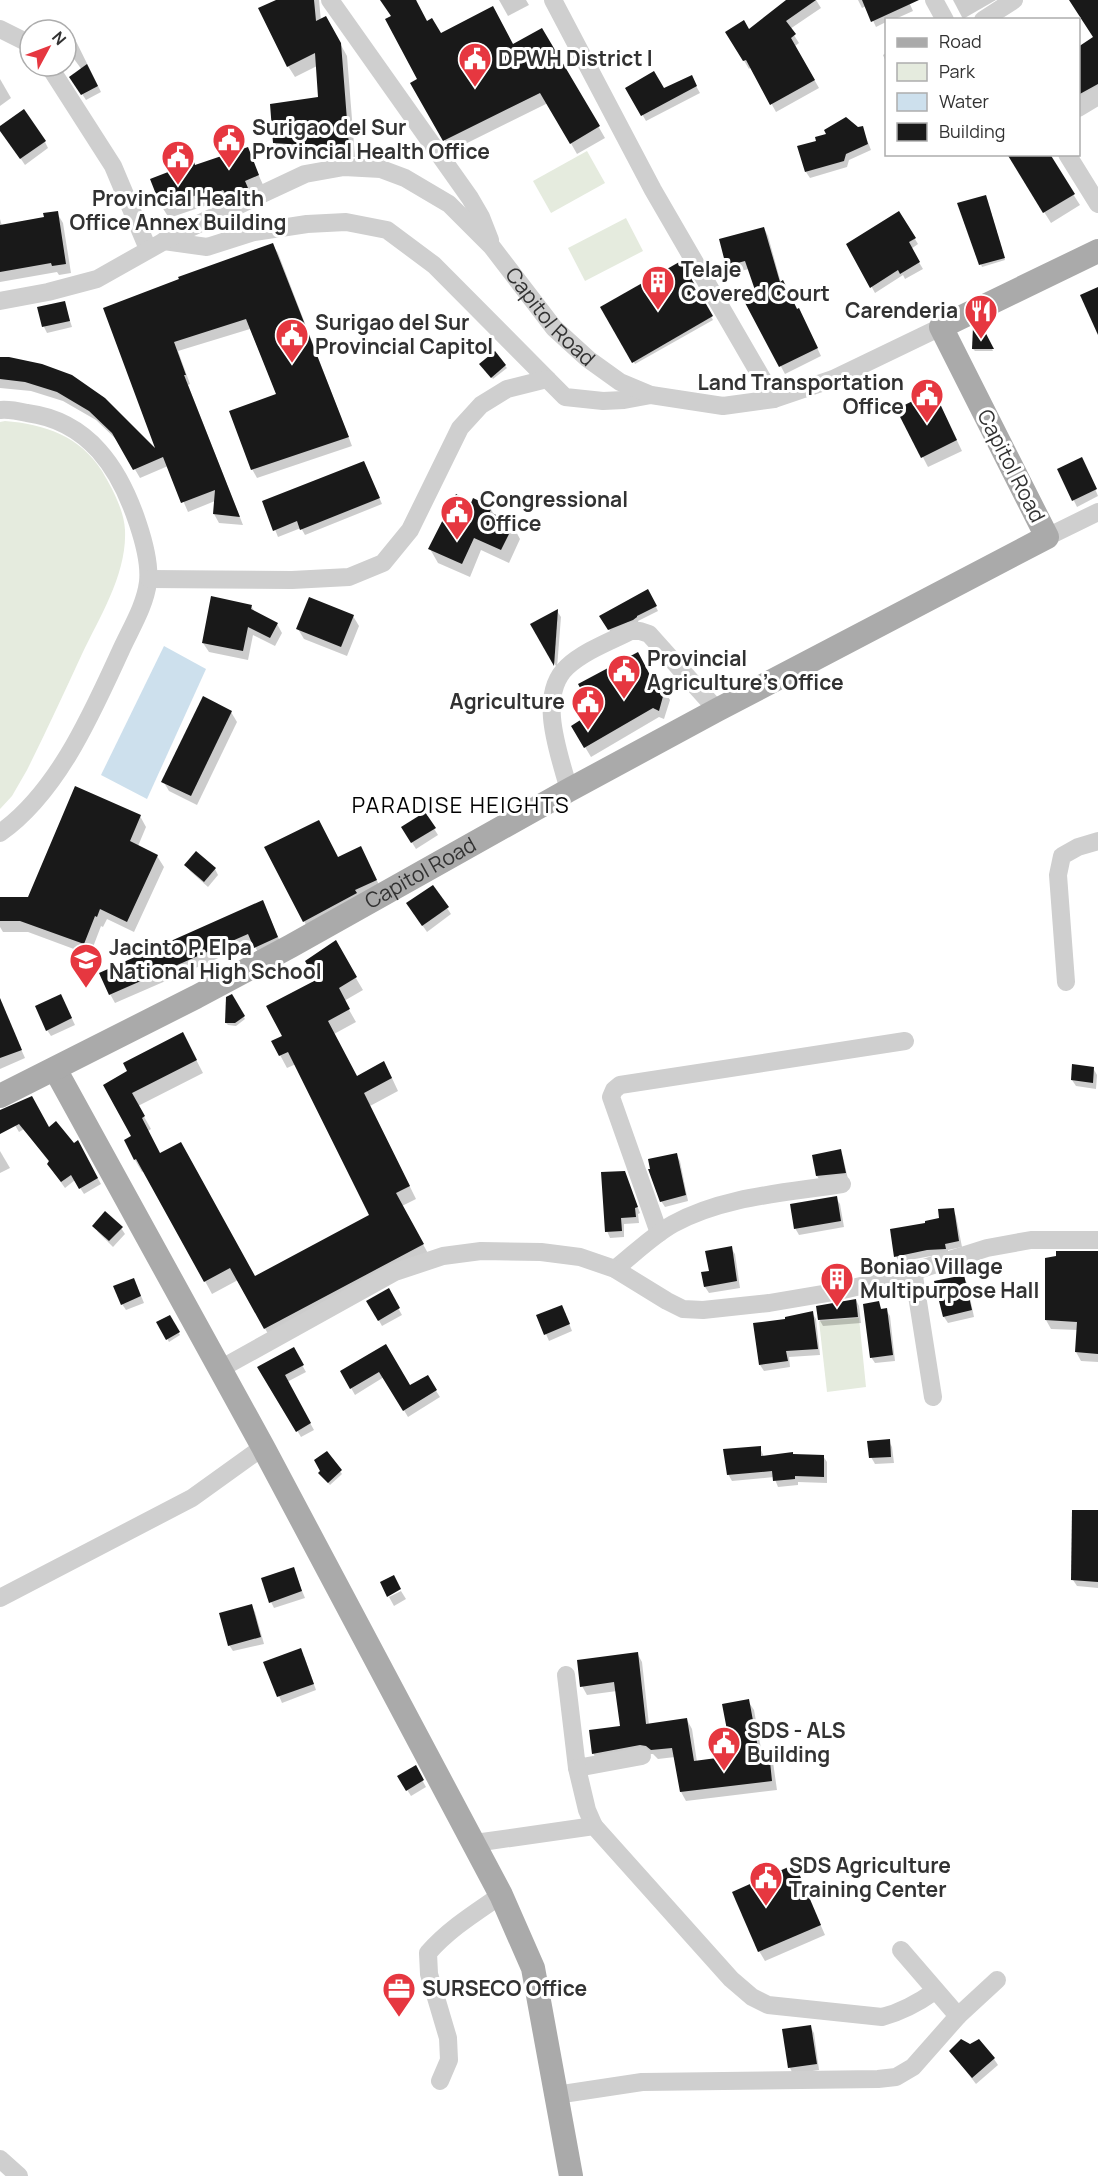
<svg xmlns="http://www.w3.org/2000/svg" width="1098" height="2176" viewBox="0 0 1098 2176" font-family="Manrope,sans-serif">
  <style>
    .green { fill: #e5ebde }
    .water { fill: #cde0ed }
    .shadow { fill: #0003 }
    .building { fill: #191919 }
    .lines { fill: none; stroke-linecap: round; stroke-linejoin: round }
    .minor { stroke: #cfcfcf; stroke-width: 18 }
    .major { stroke: #aaa; stroke-width: 24 }
    .labels { text-anchor: middle; stroke-width: 6; stroke-linejoin: round; paint-order: stroke }
    .poi-label { font-size: 21px; font-weight: bold; fill: #323232; stroke: #fff; text-anchor: start }
    .street-label { font-size: 21px; fill: #323232; stroke: #fff }
    .neighbourhood-label { font-size: 22px; letter-spacing: 1.5px; fill: #000; stroke: #fff }
  </style>
  <rect width="100%" height="100%" fill="#fff"/>
  <g class="green">
    <polygon points="587,151 605,183 551,213 533,181"/>
    <polygon points="626,218 643,251 585,281 568,248"/>
    <path d="M5,421c39,3 75,15 97,50 10,17 22,39 23,59 2,44 -25,86 -43,124 -18,39 -36,78 -55,116l-15,26 -12,13v-387z"/>
    <polygon points="859,1318 866,1387 827,1392 819,1321"/>
  </g>
  <polygon class="water" points="164,646 206,669 147,799 101,775"/>
  <g class="shadow">
    <polygon points="279,0 319,0 321,21 326,18 347,56 355,157 325,157 282,154 275,143 320,99 317,66 295,77 288,66"/>
    <polygon points="381,0 417,0 415,2 427,23 441,35 513,46 570,77 605,138 577,154 548,103 451,151 412,83 419,80 392,17"/>
    <polygon points="499,0 526,0 529,5 508,16"/>
    <polygon points="791,0 816,0 821,8 790,29 799,43 795,46 819,88 776,112 751,67 749,69 727,32 749,31"/>
    <polygon points="858,0 908,0 913,11 893,20 886,20 886,22 876,27 866,6 862,8"/>
    <polygon points="953,0 996,0 963,19"/>
    <polygon points="1071,0 1098,0 1098,99 1078,109 1078,49 1095,38"/>
    <polygon points="70,29 101,92 86,100 71,77 82,70 69,52 66,54 66,30"/>
    <polygon points="886,53 886,62 883,55"/>
    <polygon points="691,77 700,93 646,121 627,88 663,90"/>
    <polygon points="0,79 11,98 0,106"/>
    <polygon points="862,127 871,150 849,160 847,167 810,178 806,172 858,128"/>
    <polygon points="0,128 45,142 48,148 25,165"/>
    <polygon points="247,149 264,187 219,205 216,202 169,218 162,207 195,167"/>
    <polygon points="1008,154 1073,194 1080,205 1051,223"/>
    <polygon points="987,199 1005,260 982,267 959,204"/>
    <polygon points="57,213 63,223 71,273 59,275 57,272 0,282 0,219 2,226 46,218"/>
    <polygon points="899,213 918,244 911,249 923,269 905,279 903,275 875,293 848,244"/>
    <polygon points="764,228 768,236 781,283 803,318 821,356 785,374 745,300 758,294 749,269 732,273 727,266"/>
    <polygon points="272,244 278,253 352,446 257,478 252,469 278,395 250,329 178,351 190,384 188,385 243,525 219,523 214,514 215,501 188,512 168,466 140,478 119,442 96,420 63,401 31,391 0,388 0,358 9,358 159,453 105,308"/>
    <polygon points="681,263 713,320 635,364 602,308"/>
    <polygon points="64,302 72,327 47,333 44,327"/>
    <polygon points="980,326 993,351 975,351 973,349"/>
    <polygon points="494,353 507,368 493,379 483,367"/>
    <polygon points="939,403 962,451 928,467 898,409"/>
    <polygon points="1085,465 1098,496 1077,507 1059,470"/>
    <polygon points="367,469 382,504 305,535 301,528 278,537 264,502"/>
    <polygon points="472,505 491,509 495,517 513,526 520,539 509,563 481,550 470,577 438,563 430,549"/>
    <polygon points="648,591 658,611 638,621 639,623 612,634 601,617"/>
    <polygon points="251,606 255,612 277,624 282,633 275,646 253,635 248,660 209,652 203,643"/>
    <polygon points="557,611 561,617 557,668 532,624"/>
    <polygon points="353,616 359,626 347,656 304,639 298,629"/>
    <polygon points="655,674 670,700 664,719 659,717 591,757 573,727 595,713 580,684 650,677"/>
    <polygon points="231,712 237,722 197,805 169,791 163,781"/>
    <polygon points="425,814 438,835 416,849 403,828"/>
    <polygon points="140,816 146,827 138,846 157,856 164,867 134,932 107,919 103,927 101,926 90,955 28,932 3,932 0,927 0,897 29,898"/>
    <polygon points="338,858 367,860 383,893 311,934 304,921"/>
    <polygon points="186,865 215,869 218,875 208,887 190,871"/>
    <polygon points="263,902 282,946 260,956 253,943 115,1003 110,994"/>
    <polygon points="447,908 451,914 427,932 412,910"/>
    <polygon points="335,943 363,990 344,1001 356,1022 334,1034 357,1078 391,1076 398,1091 370,1106 416,1199 402,1206 430,1257 272,1341 238,1280 212,1294 145,1171 142,1172 135,1160 126,1141 133,1137 105,1086 189,1046 203,1073 138,1106 151,1129 148,1131 160,1155 254,1278 371,1216 296,1064 287,1068 273,1042 284,1037 318,981"/>
    <polygon points="231,996 245,1019 236,1026 228,1025 226,1023"/>
    <polygon points="64,1002 75,1025 51,1036 47,1030"/>
    <polygon points="8,1020 25,1058 0,1069 0,1024"/>
    <polygon points="1093,1068 1097,1075 1096,1089 1076,1086 1072,1080"/>
    <polygon points="6,1110 49,1130 74,1145 77,1142 101,1184 84,1194 75,1180 65,1188 52,1170 50,1163 24,1129 19,1132"/>
    <polygon points="0,1151 10,1168 0,1173"/>
    <polygon points="840,1151 843,1157 848,1179 821,1182 817,1176 814,1156"/>
    <polygon points="676,1155 680,1161 688,1201 665,1207 661,1201"/>
    <polygon points="624,1172 640,1213 638,1214 639,1223 624,1224 624,1237 610,1238 607,1231"/>
    <polygon points="836,1198 840,1204 844,1227 799,1235 795,1228"/>
    <polygon points="953,1209 956,1216 962,1247 948,1250 948,1255 931,1256 899,1262 896,1256 927,1224 941,1219"/>
    <polygon points="94,1226 121,1228 125,1234 113,1247 98,1232"/>
    <polygon points="731,1248 735,1254 740,1288 709,1293 705,1287 703,1273 710,1272"/>
    <polygon points="1098,1252 1098,1362 1081,1361 1076,1352 1078,1330 1051,1329 1046,1320 1046,1260"/>
    <polygon points="963,1276 967,1283 974,1317 948,1323 944,1317"/>
    <polygon points="137,1286 144,1303 126,1310 122,1304"/>
    <polygon points="388,1290 402,1315 382,1326 368,1301"/>
    <polygon points="856,1300 859,1306 861,1323 823,1326 819,1319"/>
    <polygon points="878,1303 882,1310 886,1310 890,1316 895,1361 875,1363 871,1357"/>
    <polygon points="565,1313 572,1331 549,1341 538,1316"/>
    <polygon points="812,1313 816,1319 820,1355 789,1357 790,1367 764,1371 760,1365 787,1320"/>
    <polygon points="169,1317 180,1335 169,1342 158,1323"/>
    <polygon points="386,1346 410,1387 427,1377 440,1397 408,1417 384,1377 355,1395 342,1372"/>
    <polygon points="293,1349 306,1372 287,1382 314,1430 301,1437 259,1367"/>
    <polygon points="889,1441 892,1447 894,1463 875,1464 871,1457"/>
    <polygon points="760,1448 764,1457 823,1456 827,1462 827,1483 798,1482 798,1485 778,1487 774,1477 732,1481 728,1474"/>
    <polygon points="327,1453 342,1474 330,1485 321,1475"/>
    <polygon points="1098,1511 1098,1588 1077,1586 1073,1580"/>
    <polygon points="293,1569 305,1598 274,1608 271,1602"/>
    <polygon points="401,1591 406,1599 394,1606 389,1597"/>
    <polygon points="252,1606 255,1612 264,1644 233,1651 229,1645"/>
    <polygon points="637,1653 642,1662 649,1725 687,1720 692,1729 697,1762 733,1758 748,1701 754,1710 762,1754 768,1753 773,1762 777,1790 686,1801 681,1792 675,1757 658,1759 653,1754 646,1754 598,1762 593,1753 621,1728 617,1691 587,1695 582,1686"/>
    <polygon points="304,1656 316,1690 282,1703 265,1663"/>
    <polygon points="415,1767 426,1787 411,1796 399,1777"/>
    <polygon points="795,1866 825,1935 765,1961 759,1951"/>
    <polygon points="810,2026 814,2033 819,2070 793,2074 790,2068"/>
    <polygon points="955,2057 994,2059 998,2065 976,2084"/>
  </g>
  <g class="building">
    <polygon points="276,0 314,0 316,21 326,16 341,43 349,146 318,146 273,143 270,104 318,97 315,53 287,67 258,8"/>
    <polygon points="380,0 416,0 427,21 432,18 441,33 493,6 513,44 542,28 600,126 570,144 540,93 443,141 410,83 417,79 385,19 391,16"/>
    <polygon points="786,0 816,0 786,21 796,34 791,38 815,80 770,105 746,60 743,61 725,32 744,20 749,29"/>
    <polygon points="862,0 919,0 871,22"/>
    <polygon points="1069,0 1098,0 1098,84 1078,95 1078,47 1093,37"/>
    <polygon points="87,64 98,86 81,95 69,77"/>
    <polygon points="654,71 664,88 692,75 697,86 641,116 625,88"/>
    <polygon points="24,109 46,141 20,159 0,131 0,126"/>
    <polygon points="846,117 858,127 863,126 868,144 846,154 844,161 805,172 797,146 816,141 815,137 826,134 824,130"/>
    <polygon points="248,147 259,175 245,181 248,188 228,198 223,190 211,195 209,191 161,207 150,179 194,162 195,165"/>
    <polygon points="1007,154 1050,154 1075,194 1043,213"/>
    <polygon points="986,195 1005,258 979,265 957,203"/>
    <polygon points="58,211 66,264 52,266 51,263 0,272 0,225 44,217 43,213"/>
    <polygon points="899,211 916,238 909,242 920,262 900,274 898,270 870,288 846,244"/>
    <polygon points="764,227 780,282 783,280 797,309 799,308 818,348 779,367 743,299 756,293 745,261 726,266 719,239"/>
    <polygon points="273,243 349,437 251,470 229,411 276,394 246,319 174,342 186,375 184,375 240,517 213,514 215,490 181,503 163,457 133,470 112,433 89,411 57,392 25,382 0,379 0,357 9,357 42,364 72,375 105,398 155,448 103,308 179,279 178,277"/>
    <polygon points="681,261 713,316 632,363 600,307"/>
    <polygon points="1098,287 1098,335 1080,295"/>
    <polygon points="65,301 70,321 42,327 37,307"/>
    <polygon points="981,324 994,349 972,349 973,327"/>
    <polygon points="495,351 506,365 491,378 479,364"/>
    <polygon points="934,391 957,440 921,458 896,409"/>
    <polygon points="1082,457 1097,489 1072,501 1057,469"/>
    <polygon points="364,461 380,498 300,530 297,521 273,531 262,501"/>
    <polygon points="456,494 471,503 473,498 492,507 490,512 514,524 501,550 474,538 462,564 428,549"/>
    <polygon points="648,589 657,606 637,616 637,617 633,620 608,630 599,616"/>
    <polygon points="211,596 252,605 251,609 278,623 270,638 248,627 243,651 202,643"/>
    <polygon points="309,597 354,615 341,647 296,629"/>
    <polygon points="558,609 554,666 530,624"/>
    <polygon points="638,652 650,675 655,671 665,689 659,711 653,708 584,748 571,726 596,710 592,710 578,684"/>
    <polygon points="203,696 232,711 191,796 161,782"/>
    <polygon points="75,786 141,815 130,841 158,855 127,922 100,909 97,917 95,916 84,944 20,921 0,921 0,897 28,897"/>
    <polygon points="425,812 436,828 411,843 401,827"/>
    <polygon points="319,820 338,857 361,846 377,880 355,890 357,893 303,922 264,847"/>
    <polygon points="196,851 216,868 204,882 184,865"/>
    <polygon points="433,885 449,907 422,926 406,903"/>
    <polygon points="263,900 278,937 254,948 248,934 109,995 99,973"/>
    <polygon points="336,940 357,977 339,988 350,1009 328,1021 357,1076 384,1061 392,1078 364,1093 410,1186 396,1193 424,1244 264,1329 230,1268 204,1282 136,1159 134,1160 124,1140 131,1136 103,1085 127,1071 123,1063 183,1032 197,1060 132,1093 145,1116 142,1118 160,1153 181,1142 255,1276 369,1215 288,1052 279,1056 271,1041 282,1036 266,1006 316,980 305,961"/>
    <polygon points="61,994 72,1018 46,1031 35,1006"/>
    <polygon points="232,994 245,1016 235,1023 225,1023 226,997"/>
    <polygon points="0,998 22,1050 0,1058"/>
    <polygon points="1072,1064 1094,1067 1093,1083 1071,1080"/>
    <polygon points="32,1096 49,1127 56,1121 74,1143 78,1140 98,1178 79,1189 71,1175 61,1182 47,1164 49,1161 19,1124 0,1134 0,1110"/>
    <polygon points="841,1149 846,1173 816,1176 812,1155"/>
    <polygon points="677,1153 686,1195 660,1202 648,1169 650,1169 648,1159"/>
    <polygon points="625,1171 638,1207 635,1208 636,1217 621,1218 622,1231 605,1232 601,1172"/>
    <polygon points="837,1196 841,1221 794,1229 790,1204"/>
    <polygon points="954,1208 959,1241 945,1244 946,1249 927,1250 894,1257 890,1229 925,1223 925,1221 939,1218 938,1209"/>
    <polygon points="105,1211 123,1227 109,1241 92,1226"/>
    <polygon points="732,1246 737,1281 704,1287 701,1272 709,1271 705,1251"/>
    <polygon points="1056,1251 1098,1251 1098,1354 1075,1352 1077,1322 1045,1320 1045,1258 1056,1256"/>
    <polygon points="964,1275 972,1310 943,1317 934,1281"/>
    <polygon points="134,1278 141,1296 121,1305 113,1286"/>
    <polygon points="389,1288 400,1308 378,1321 366,1301"/>
    <polygon points="856,1299 858,1317 818,1320 816,1306"/>
    <polygon points="879,1301 881,1309 887,1308 893,1355 870,1358 863,1304"/>
    <polygon points="562,1305 570,1324 544,1335 536,1315"/>
    <polygon points="813,1311 818,1349 786,1351 788,1361 759,1365 753,1323 785,1319 785,1317"/>
    <polygon points="170,1315 180,1332 166,1340 156,1322"/>
    <polygon points="386,1344 410,1385 428,1375 437,1390 403,1411 379,1372 350,1389 340,1371"/>
    <polygon points="294,1347 304,1365 285,1375 311,1423 296,1432 257,1367"/>
    <polygon points="890,1439 891,1457 869,1458 867,1441"/>
    <polygon points="761,1446 761,1456 793,1452 793,1454 824,1455 824,1477 795,1476 795,1479 773,1481 772,1471 727,1475 723,1449"/>
    <polygon points="327,1451 342,1470 328,1483 318,1473 320,1471 314,1460"/>
    <polygon points="1072,1510 1098,1510 1098,1582 1071,1580"/>
    <polygon points="294,1567 302,1591 269,1603 261,1578"/>
    <polygon points="394,1575 401,1589 387,1597 380,1582"/>
    <polygon points="252,1604 261,1637 228,1646 219,1613"/>
    <polygon points="301,1648 314,1684 277,1697 263,1662"/>
    <polygon points="638,1652 646,1724 687,1718 694,1761 732,1756 722,1704 749,1699 759,1753 769,1752 772,1781 680,1792 672,1748 651,1750 646,1746 640,1745 592,1754 589,1730 620,1726 614,1682 580,1687 577,1660"/>
    <polygon points="416,1765 424,1780 406,1791 397,1776"/>
    <polygon points="795,1864 821,1925 758,1952 732,1892"/>
    <polygon points="811,2025 817,2064 788,2068 782,2029"/>
    <polygon points="961,2039 970,2044 979,2039 995,2058 972,2078 949,2051"/>
  </g>
  <g class="lines">
    <g class="minor">
      <polyline points="330,0 470,198 481,217 490,240"/>
      <polyline points="553,0 653,190 774,399"/>
      <polyline points="934,0 945,20"/>
      <polyline points="983,20 1014,0"/>
      <polyline points="0,29 30,44"/>
      <polyline points="49,66 113,166 148,249"/>
      <polyline points="1078,108 1098,96"/>
      <polyline points="1067,154 1098,204"/>
      <polyline points="164,241 207,247 254,232 307,224 346,222 387,230 434,265 565,397 603,401 624,400 651,395"/>
      <path id="s1" d="M0,301l48,-9 49,-13 78,-44 130,-61 39,-7 37,2 24,9 44,26 43,43 62,81 34,31 32,23 31,13 72,11 51,-7 59,-20 108,-52"/>
      <path d="M0,410c9,-1 18,1 27,3 62,8 93,56 111,111 6,18 12,40 10,58 -3,24 -17,46 -27,68 -29,63 -63,142 -121,183"/>
      <polyline points="1047,537 1098,512"/>
      <polyline points="149,579 292,580 349,577 383,563 410,530 460,428 481,405 507,389 547,379"/>
      <path d="M569,790c-9,-34 -33,-94 -2,-123 17,-16 44,-26 64,-36h9l9,3 68,76"/>
      <polyline points="1066,982 1058,875 1062,856 1078,847 1098,841"/>
      <polyline points="659,1233 611,1097 614,1090 620,1085 905,1041"/>
      <path d="M615,1269c19,-15 37,-33 58,-45 51,-28 113,-31 169,-40"/>
      <polyline points="913,1270 933,1397"/>
      <polyline points="220,1369 395,1272 443,1256 481,1251 541,1252 580,1257 615,1269 667,1301 683,1309 703,1310 769,1303 834,1292 883,1281 987,1248 1031,1240 1098,1240"/>
      <polyline points="0,1598 192,1498 263,1447"/>
      <polyline points="566,1675 577,1768 642,1756"/>
      <polyline points="577,1768 587,1810 594,1826"/>
      <path d="M475,1843l119,-17 137,153 21,18 16,8 114,12c20,-5 36,-14 53,-26"/>
      <polyline points="901,1950 958,2016 997,1980"/>
      <path d="M440,2081l9,-21 -1,-22 -19,-64 -1,-21c21,-24 47,-40 73,-58"/>
      <polyline points="556,2095 642,2082 878,2079 896,2077 913,2067 958,2016"/>
      <polyline points="0,2159 19,2176"/>
    </g>
    <g class="major">
      <polyline points="55,1069 263,1447 501,1895 533,1968 571,2176"/>
      <path id="s2" d="M0,1096l196,-99 95,-51 278,-156 148,-80 330,-173 -106,-210 157,-76"/>
    </g>
  </g>
  <defs>
    <g id="civic-pin" transform="scale(1.725)"><path d="M0 17L-7.5 6A9.5 9.5 0 1 1 7.5 6Z" fill="#e63740" stroke="#fff"/><path d="M-.6-6.5H3V-4.5H.6V-3L4-1V1h2V6H-6V1h2V-1L-.6-3ZM-1.2 2.5V6h2.4V2.5Z" fill="#fff"/></g>
    <g id="building-pin" transform="scale(1.725)"><path d="M0 17L-7.5 6A9.5 9.5 0 1 1 7.5 6Z" fill="#e63740" stroke="#fff"/><path d="M-4-6H4V6H1V3H-1V6H-4ZM-2.5-4.3h1.7v1.8h-1.7ZM.8-4.3h1.7v1.8H.8ZM-2.5-1h1.7V.8h-1.7ZM.8-1h1.7V.8H.8Z" fill="#fff"/></g>
    <g id="restaurant-pin" transform="scale(1.725)"><path d="M0 17L-7.5 6A9.5 9.5 0 1 1 7.5 6Z" fill="#e63740" stroke="#fff"/><path d="M-5-6h1v4h1v-4h1v4h1v-4h1v5L-1.5 .5V6h-2V.5L-5-1ZM5-6V6H3V1.5H1.5Q1.5-4 5-6Z" fill="#fff"/></g>
    <g id="school-pin" transform="scale(1.725)"><path d="M0 17L-7.5 6A9.5 9.5 0 1 1 7.5 6Z" fill="#e63740" stroke="#fff"/><path d="M0-5L7-2L0 1L-7-2ZM-4 1L0 2.5L4 1V4Q0 6-4 4Z" fill="#fff"/></g>
    <g id="office-pin" transform="scale(1.725)"><path d="M0 17L-7.5 6A9.5 9.5 0 1 1 7.5 6Z" fill="#e63740" stroke="#fff"/><path d="M-6-3h4V-5.5h4V-3h4V5H-6ZM-1-4.5V-3h2v-1.5ZM-6 0V1H6V0Z" fill="#fff"/></g>
  </defs>
  <g fill-rule="evenodd">
    <use href="#civic-pin" x="475" y="59"/>
    <use href="#civic-pin" x="229" y="140"/>
    <use href="#civic-pin" x="178" y="157"/>
    <use href="#building-pin" x="658" y="282"/>
    <use href="#restaurant-pin" x="981" y="311"/>
    <use href="#civic-pin" x="292" y="335"/>
    <use href="#civic-pin" x="927" y="395"/>
    <use href="#civic-pin" x="457" y="512"/>
    <use href="#civic-pin" x="624" y="671"/>
    <use href="#civic-pin" x="588" y="702"/>
    <use href="#school-pin" x="86" y="960"/>
    <use href="#building-pin" x="837" y="1279"/>
    <use href="#civic-pin" x="724" y="1743"/>
    <use href="#civic-pin" x="766" y="1878"/>
    <use href="#office-pin" x="399" y="1989"/>
  </g>
  <g class="labels">
    <g class="poi-label">
      <text x="498" y="66">DPWH District I</text>
      <text x="252" y="135">Surigao del Sur<tspan x="252" dy="24">Provincial Health Office</tspan></text>
      <text x="178" y="206" text-anchor="middle">Provincial Health<tspan x="178" dy="24">Office Annex Building</tspan></text>
      <text x="681" y="277">Telaje<tspan x="681" dy="24">Covered Court</tspan></text>
      <text x="958" y="318" text-anchor="end">Carenderia</text>
      <text x="315" y="330">Surigao del Sur<tspan x="315" dy="24">Provincial Capitol</tspan></text>
      <text x="904" y="390" text-anchor="end">Land Transportation<tspan x="904" dy="24">Office</tspan></text>
      <text x="480" y="507">Congressional<tspan x="480" dy="24">Office</tspan></text>
      <text x="647" y="666">Provincial<tspan x="647" dy="24">Agriculture's Office</tspan></text>
      <text x="565" y="709" text-anchor="end">Agriculture</text>
      <text x="109" y="955">Jacinto P. Elpa<tspan x="109" dy="24">National High School</tspan></text>
      <text x="860" y="1274">Boniao Village<tspan x="860" dy="24">Multipurpose Hall</tspan></text>
      <text x="747" y="1738">SDS - ALS<tspan x="747" dy="24">Building</tspan></text>
      <text x="789" y="1873">SDS Agriculture<tspan x="789" dy="24">Training Center</tspan></text>
      <text x="422" y="1996">SURSECO Office</text>
    </g>
    <g class="street-label">
      <text dy="7" stroke="none"><textPath href="#s1" startOffset="638">Capitol Road</textPath></text>
      <text transform="translate(1011 466) rotate(63)" y="7">Capitol Road</text>
      <text dy="7" stroke="none"><textPath href="#s2" startOffset="476">Capitol Road</textPath></text>
    </g>
    <g class="neighbourhood-label">
      <text x="461" y="813">PARADISE HEIGHTS</text>
    </g>
  </g>
  <rect x="885" y="18" width="195" height="138" fill="#ffffff" stroke="#adadad" stroke-width="1.5"/>
  <rect x="897" y="38" width="30" height="9" fill="#aaaaaa" stroke="#adadad" stroke-width="1.5"/>
  <text x="939" y="48" font-size="18" fill="#323232">Road</text>
  <rect x="897" y="63" width="30" height="18" fill="#e5ebde" stroke="#adadad" stroke-width="1.5"/>
  <text x="939" y="78" font-size="18" fill="#323232">Park</text>
  <rect x="897" y="93" width="30" height="18" fill="#cde0ed" stroke="#adadad" stroke-width="1.5"/>
  <text x="939" y="108" font-size="18" fill="#323232">Water</text>
  <rect x="897" y="123" width="30" height="18" fill="#191919" stroke="#adadad" stroke-width="1.5"/>
  <text x="939" y="138" font-size="18" fill="#323232">Building</text>
  <g transform="translate(48 48) rotate(49)"><circle r="28" fill="#ffffff" stroke="#adadad" stroke-width="1.5"/>
  <path d="M0-4.5L10 22L0 15L-10 22Z" fill="#e63740"/>
  <text y="-9" font-size="16" font-weight="bold" text-anchor="middle" fill="#323232">N</text>
  </g>
</svg>
